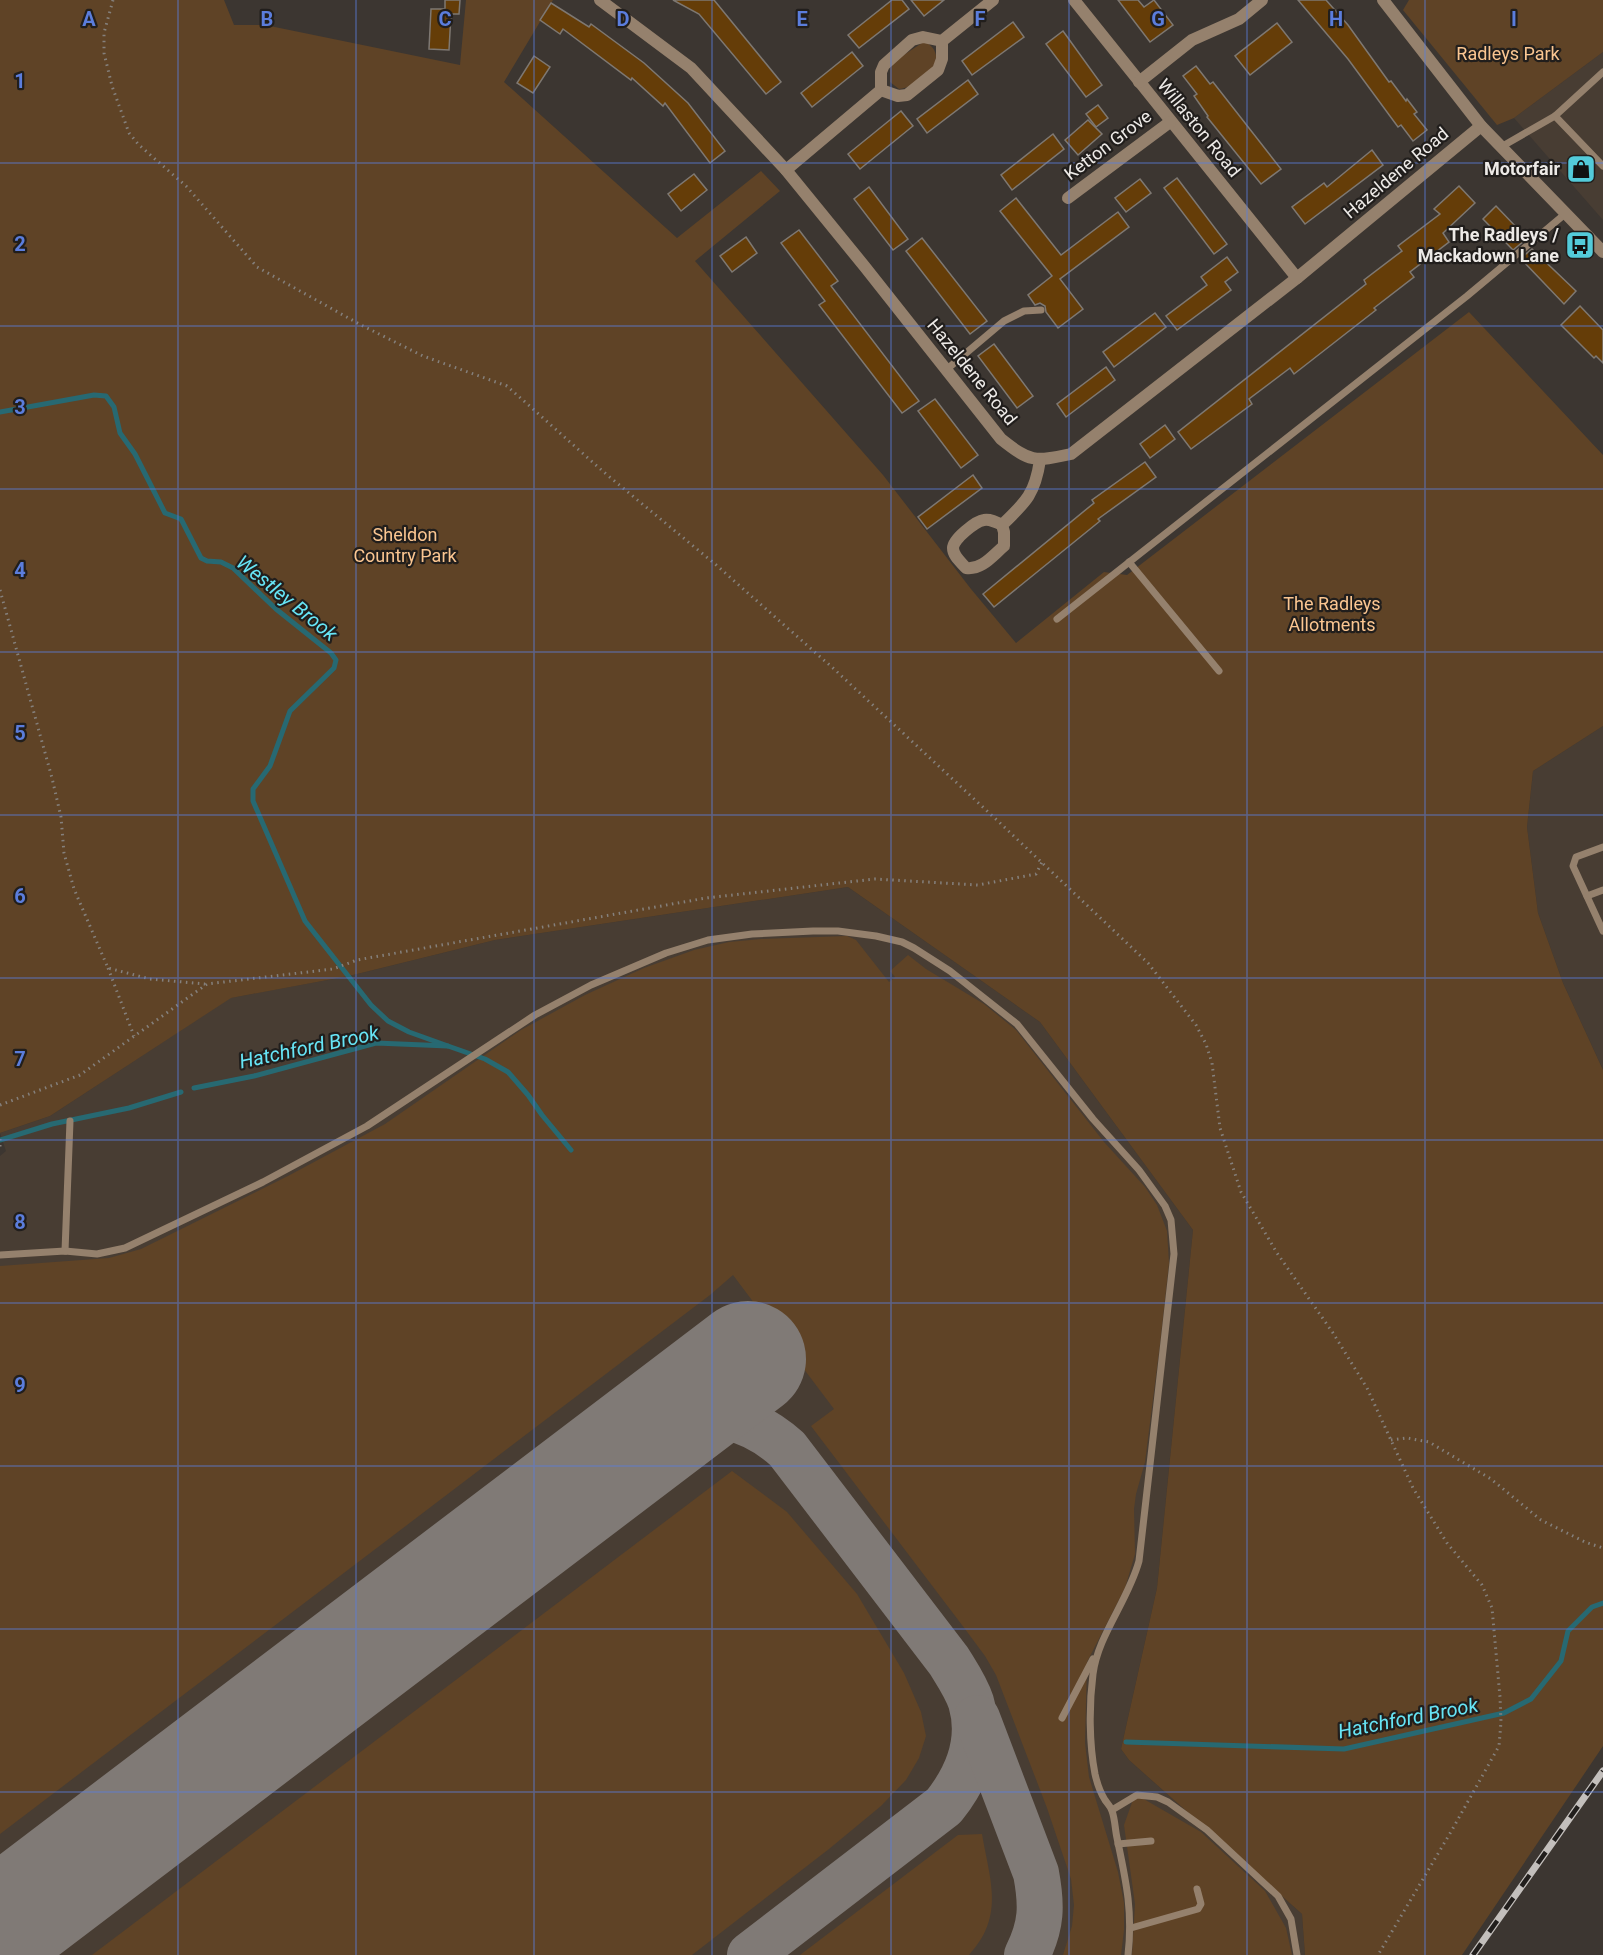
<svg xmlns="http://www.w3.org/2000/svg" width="1603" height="1955" viewBox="0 0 1603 1955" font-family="Roboto,sans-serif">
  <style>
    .built { fill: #483d33 }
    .green { fill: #5f4326 }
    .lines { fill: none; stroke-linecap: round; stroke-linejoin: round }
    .stream { stroke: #276972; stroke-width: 5 }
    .taxiway { stroke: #807a76; stroke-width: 46 }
    .runway { stroke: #807a76; stroke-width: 116 }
    .building { fill: #653d08; stroke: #7e7872; stroke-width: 1.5 }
    .path { stroke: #85807c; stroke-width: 3; stroke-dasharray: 1.5 4.5; stroke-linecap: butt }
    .service { stroke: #95816d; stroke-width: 7 }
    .minor { stroke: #95816d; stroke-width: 12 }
    .tertiary { stroke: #95816d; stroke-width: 12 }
    .rail-casing { stroke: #c3bfbc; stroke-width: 7 }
    .rail { stroke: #211e1c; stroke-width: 4.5; stroke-dasharray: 14; stroke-linecap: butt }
    .grid { fill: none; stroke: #5b7ddc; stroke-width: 1.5; stroke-opacity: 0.55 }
    .labels { text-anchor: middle; stroke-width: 4.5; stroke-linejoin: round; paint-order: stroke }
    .park-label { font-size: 18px; fill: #fbc691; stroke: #211e1c }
    .street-label { font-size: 18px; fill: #edeae7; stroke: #211e1c }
    .poi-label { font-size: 18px; font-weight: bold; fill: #edeae7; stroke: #211e1c; text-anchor: end }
    .water-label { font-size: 20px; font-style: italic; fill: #67e5f6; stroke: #211e1c }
    .grid-label { font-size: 20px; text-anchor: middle; font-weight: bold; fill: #5b7ddc; stroke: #211e1c; stroke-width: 4.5; stroke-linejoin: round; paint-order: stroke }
  </style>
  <rect width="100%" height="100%" fill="#3c3631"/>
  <g class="built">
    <polygon points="1603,52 1603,220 1514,118"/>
    <polygon points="1603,726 1603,1070 1563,983 1538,913 1527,827 1533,771"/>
    <polygon points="848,887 1040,1022 1193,1230 1157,1588 1121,1749 1129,1760 1302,1914 1305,1955 0,1955 0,1156 6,1151 0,1133 50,1116 230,998 349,976 495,940"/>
  </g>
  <g class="green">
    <polygon points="0,0 224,0 234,25 265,25 460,65 466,0 553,0 504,82 677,238 761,171 780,191 695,261 883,475 971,589 1016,643 1104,572 1127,575 1469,312 1603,455 1603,726 1533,771 1527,827 1538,913 1563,983 1603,1070 1603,1746 1462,1955 1305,1955 1302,1914 1129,1760 1121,1749 1157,1588 1193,1230 1040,1022 848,887 495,940 349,976 231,998 50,1116 0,1133"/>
    <polygon points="1409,0 1603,0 1603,52 1514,118 1497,125 1403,10"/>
    <path d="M922,43h5c26,17 -11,45 -28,46l-9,-7v-18z"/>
    <polygon points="847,936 856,940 889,982 895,977 890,971 908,955 926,969 984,1004 1016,1030 1104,1142 1145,1187 1157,1205 1167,1231 1169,1263 1160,1344 1145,1462 1136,1494 1134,1509 1135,1554 1125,1588 1087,1662 1085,1743 1089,1777 1118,1872 1124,1903 1124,1930 1121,1955 1063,1955 1072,1926 1074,1905 1071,1879 1047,1808 996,1675 985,1656 965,1629 811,1426 834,1409 733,1275 710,1295 0,1834 0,1266 109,1258 141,1249 288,1176 385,1124 521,1030 585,995 644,968 694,950 729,942 761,939"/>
    <polygon points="732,1471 787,1512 857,1594 904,1673 921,1712 926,1736 919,1758 906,1780 881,1806 829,1849 692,1955 92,1955"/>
    <polygon points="1135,1794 1201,1832 1265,1891 1286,1928 1292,1955 1132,1955 1135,1904 1124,1825"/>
    <path d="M982,1834c8,47 23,82 -13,121h-169l158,-120z"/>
  </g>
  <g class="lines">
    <g class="stream">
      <polyline points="0,412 94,395 106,396 114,407 120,433 135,454 165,513 181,519 201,558 207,561 221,562 233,568 276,609 331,653 336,660 334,668 290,711 270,766 253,789 253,801 305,921 371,1005 388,1021 409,1032 448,1046"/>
      <polyline points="194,1088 254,1076 376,1043 448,1046 485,1059 508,1072 528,1095 542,1115 571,1150"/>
      <polyline points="0,1140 52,1124 129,1108 181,1092"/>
      <polyline points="1126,1742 1344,1749 1504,1713 1531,1699 1561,1661 1568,1631 1592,1607 1603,1603"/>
    </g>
    <g class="taxiway">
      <path d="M662,1424c48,-17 88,-8 125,25l162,212c8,13 17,26 22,41 11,38 -3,74 -27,104l-194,149"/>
      <path d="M977,1718l59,155c6,32 6,52 -9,82"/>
    </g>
    <polyline class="runway" points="0,1927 748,1359"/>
  </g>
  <g class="building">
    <polygon points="445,0 460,0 459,14 451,14 449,50 429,49 431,9 445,9"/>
    <polygon points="673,0 714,0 781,82 766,94 699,14"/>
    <polygon points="892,0 902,0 909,9 859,48 848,35"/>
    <polygon points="911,0 944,0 924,16"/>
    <polygon points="1118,0 1138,0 1144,7 1154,0 1173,25 1150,42"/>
    <polygon points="1298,0 1326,0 1348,25 1389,82 1391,81 1406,101 1407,99 1417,112 1414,114 1427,130 1413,141 1401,125 1398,127 1348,59"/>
    <polygon points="551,3 589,27 591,24 644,63 688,103 725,151 710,163 665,103 663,106 632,78 631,80 563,29 560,34 540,20"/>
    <polygon points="1013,22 1024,37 972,75 962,61"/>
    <polygon points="1277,23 1292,42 1250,75 1235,56"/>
    <polygon points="1063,31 1102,85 1086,97 1046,44"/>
    <polygon points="852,52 863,66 812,107 801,93"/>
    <polygon points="534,56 550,67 533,93 517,83"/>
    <polygon points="1196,66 1210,84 1213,82 1281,169 1261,184 1207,117 1208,116 1194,96 1197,94 1183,76"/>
    <polygon points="968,80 978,94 927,133 917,119"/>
    <polygon points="1098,105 1108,118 1096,127 1086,114"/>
    <polygon points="901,111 913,126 860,169 848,154"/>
    <polygon points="1088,120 1102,134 1078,155 1065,140"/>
    <polygon points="1053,134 1064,149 1012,190 1001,175"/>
    <polygon points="1372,150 1383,165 1305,224 1292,207 1324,183 1327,187"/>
    <polygon points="694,174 707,190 681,211 668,194"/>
    <polygon points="1177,178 1227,244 1214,254 1164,188"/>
    <polygon points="1140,179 1151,193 1126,212 1115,198"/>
    <polygon points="1459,186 1475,203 1443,233 1449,242 1410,272 1414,277 1374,308 1376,310 1294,374 1290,368 1249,399 1252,404 1191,449 1178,432 1366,284 1364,280 1402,251 1398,246 1440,214 1434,209"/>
    <polygon points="869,187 908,239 893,250 854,199"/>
    <polygon points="1016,198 1061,255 1118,212 1129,227 1060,279 1083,309 1058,328 1046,312 1045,306 1040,303 1035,305 1028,295 1052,276 1000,211"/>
    <polygon points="1496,206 1520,231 1518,234 1524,241 1513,250 1483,219"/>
    <polygon points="799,230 838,281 831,286 919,401 902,413 819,305 825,301 781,243"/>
    <polygon points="746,237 757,253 732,272 720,256"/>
    <polygon points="922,238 987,321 970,334 906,251"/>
    <polygon points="1532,249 1576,291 1564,304 1523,261 1521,258"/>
    <polygon points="1227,257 1238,272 1225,282 1231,290 1177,330 1166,316 1207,285 1201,277"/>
    <polygon points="1580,306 1603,330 1603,363 1596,356 1594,358 1561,325"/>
    <polygon points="1155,313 1166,327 1114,367 1103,352"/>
    <polygon points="994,344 1033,396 1017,408 978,356"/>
    <polygon points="1106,367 1115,380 1066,417 1057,404"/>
    <polygon points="935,399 978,455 961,468 918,411"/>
    <polygon points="1165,425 1175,439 1150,458 1140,444"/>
    <polygon points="1145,462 1156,477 1098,519 1100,521 994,607 983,594 1094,503 1092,500"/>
    <polygon points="973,475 982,488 927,529 918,517"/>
  </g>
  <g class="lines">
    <g class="path">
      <polyline points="113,0 104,33 104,53 112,86 129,133 139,145 186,186 257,267 361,325 423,356 507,386 606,474 715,564 834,669 1000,823 1148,963 1196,1025 1206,1044 1212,1063 1220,1128 1241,1192 1277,1253 1333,1333 1367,1388 1413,1488 1447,1543 1482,1585 1492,1608 1500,1697 1501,1722 1499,1746 1452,1830 1378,1955"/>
      <polyline points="0,590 52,778 61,817 64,853 74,889 108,968 150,979 205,984"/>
      <polyline points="108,968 134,1036"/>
      <polyline points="0,1105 80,1075 207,984 333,969 357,960 706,898 875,879 978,885 1036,874 1042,862"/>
      <polyline points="0,1139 0,1150"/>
      <polyline points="1391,1440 1407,1438 1429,1442 1491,1479 1541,1520 1585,1542 1603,1548"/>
    </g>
    <g class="service">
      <polyline points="1555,116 1603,166"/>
      <polyline points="1501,147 1555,116 1603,72"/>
      <polyline points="946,370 1004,321 1024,311 1041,310"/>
      <polyline points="1129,562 1219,671"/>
      <polyline points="1057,619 1467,296 1565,214"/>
      <polyline points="1603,847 1576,857 1573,866 1603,931"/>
      <polyline points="1587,896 1603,890"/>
      <polyline points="65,1251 70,1121"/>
      <path d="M0,1255l65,-4 32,3 28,-6 138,-66 104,-56 168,-111 56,-30 75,-32 42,-13 44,-6 61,-3h25l38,5 26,6 12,6 36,23 67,53 76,95 46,51 26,36 6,14 3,34 -35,307c-11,40 -41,74 -46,113 -4,31 -4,69 2,100 2,9 5,18 10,26 2,3 6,7 7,11 3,8 3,18 5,27 9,43 16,73 11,117"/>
      <polyline points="1062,1718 1093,1659"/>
      <polyline points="1112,1810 1137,1795 1157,1797 1168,1802 1207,1830 1278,1896 1291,1919 1297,1955"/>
      <polyline points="1118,1844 1151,1841"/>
      <polyline points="1131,1928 1198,1909 1201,1904 1197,1889"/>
    </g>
    <g class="minor">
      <path d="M600,0l91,68 95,102 79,97 136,172c29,23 33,23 70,15l226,-176 184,-152"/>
      <polyline points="1074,0 1297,278"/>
      <polyline points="1139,82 1192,40 1239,19 1262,0"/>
      <polyline points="881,90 898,96 907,95 938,70 942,59 942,41"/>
      <polyline points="786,170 881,90 881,72 884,65 912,40 923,37 942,41 993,0"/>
      <polyline points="1068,198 1170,122"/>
      <path d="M1002,525c-6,-3 -12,-6 -18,-5 -8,1 -31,19 -31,28 0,8 8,14 13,20 16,2 26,-12 38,-22v-14l-2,-7c24,-23 33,-31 38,-65"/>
    </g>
    <polyline class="tertiary" points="1383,0 1481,126 1603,252"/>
    <g class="rail-casing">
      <polyline id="rail" points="1473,1955 1603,1771"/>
    </g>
    <use href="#rail" class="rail"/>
  </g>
  <path class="grid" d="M178,0v1955M356,0v1955M534,0v1955M712,0v1955M891,0v1955M1069,0v1955M1247,0v1955M1425,0v1955M0,163h1603M0,326h1603M0,489h1603M0,652h1603M0,815h1603M0,978h1603M0,1140h1603M0,1303h1603M0,1466h1603M0,1629h1603M0,1792h1603"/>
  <defs>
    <g id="shop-square" transform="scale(1.5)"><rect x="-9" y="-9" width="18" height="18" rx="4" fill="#53cbda" stroke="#211e1c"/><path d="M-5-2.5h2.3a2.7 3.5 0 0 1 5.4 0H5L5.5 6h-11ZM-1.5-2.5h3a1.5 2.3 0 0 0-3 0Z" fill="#111"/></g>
    <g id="bus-square" transform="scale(1.5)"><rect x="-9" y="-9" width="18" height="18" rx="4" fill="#53cbda" stroke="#211e1c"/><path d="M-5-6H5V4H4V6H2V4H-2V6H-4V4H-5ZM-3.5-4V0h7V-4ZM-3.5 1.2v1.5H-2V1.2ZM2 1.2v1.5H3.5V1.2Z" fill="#111"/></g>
  </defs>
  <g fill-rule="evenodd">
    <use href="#shop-square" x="1581" y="169"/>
    <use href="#bus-square" x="1580" y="245"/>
  </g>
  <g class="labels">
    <g class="park-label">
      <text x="1508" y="60">Radleys Park</text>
      <text x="405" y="541">Sheldon<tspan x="405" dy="21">Country Park</tspan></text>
      <text x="1332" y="610">The Radleys<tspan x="1332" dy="21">Allotments</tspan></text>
    </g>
    <g class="street-label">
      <text transform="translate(1199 128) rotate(51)" y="6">Willaston Road</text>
      <text transform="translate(1108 145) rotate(-37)" y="6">Ketton Grove</text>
      <text transform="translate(1396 173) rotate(-40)" y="6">Hazeldene Road</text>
      <text transform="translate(972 372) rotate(51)" y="6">Hazeldene Road</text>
    </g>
    <g class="poi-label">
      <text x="1560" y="175">Motorfair</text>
      <text x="1559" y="241">The Radleys /<tspan x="1559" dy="21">Mackadown Lane</tspan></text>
    </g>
    <g class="water-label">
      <text transform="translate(287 598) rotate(39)" y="7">Westley Brook</text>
      <text transform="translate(309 1047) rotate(-12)" y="7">Hatchford Brook</text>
      <text transform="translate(1408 1718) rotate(-11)" y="7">Hatchford Brook</text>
    </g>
  </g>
  <g class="grid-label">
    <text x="89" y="26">A</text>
    <text x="267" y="26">B</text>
    <text x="445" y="26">C</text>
    <text x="623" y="26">D</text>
    <text x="802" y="26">E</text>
    <text x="980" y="26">F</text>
    <text x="1158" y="26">G</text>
    <text x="1336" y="26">H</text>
    <text x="1514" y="26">I</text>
    <text x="20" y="88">1</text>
    <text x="20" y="251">2</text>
    <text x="20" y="414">3</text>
    <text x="20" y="577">4</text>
    <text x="20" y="740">5</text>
    <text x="20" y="903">6</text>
    <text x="20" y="1066">7</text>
    <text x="20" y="1229">8</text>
    <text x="20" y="1392">9</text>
  </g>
</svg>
